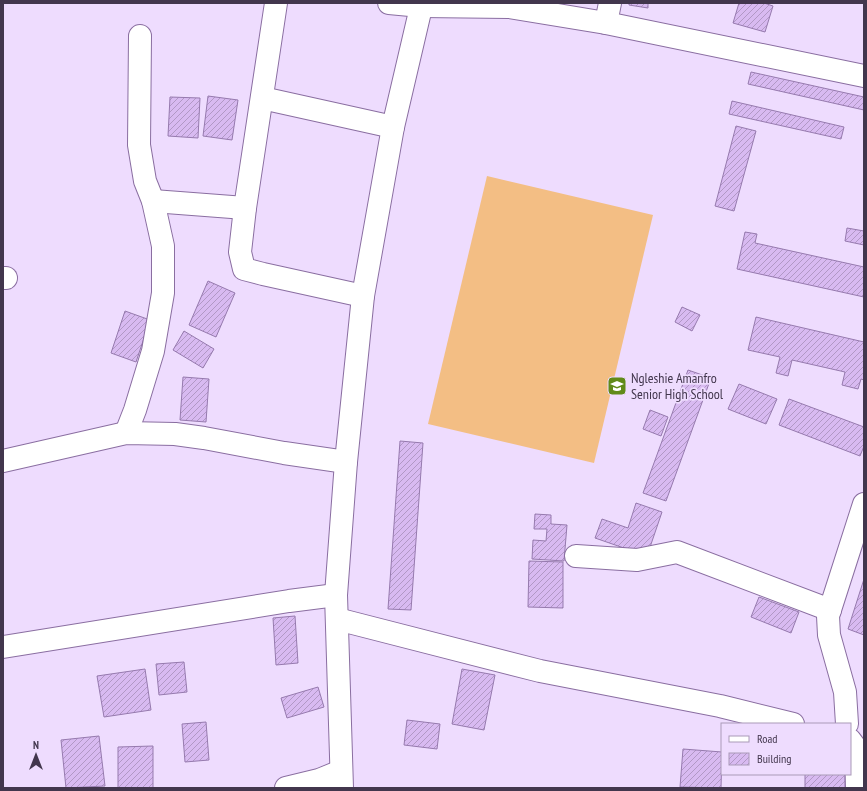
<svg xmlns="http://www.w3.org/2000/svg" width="867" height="791" viewBox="0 0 867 791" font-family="'PT Sans Narrow',sans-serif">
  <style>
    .pitch { fill: #f3be84 }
    .building { fill: url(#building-hatch); stroke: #967aae }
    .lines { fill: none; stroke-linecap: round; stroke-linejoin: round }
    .minor-casing { stroke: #8a6ea1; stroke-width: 24 }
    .minor { stroke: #fff; stroke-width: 22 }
    .labels { text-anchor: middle; stroke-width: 3.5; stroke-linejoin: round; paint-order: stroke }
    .poi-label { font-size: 14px; fill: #42364d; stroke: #eedcfe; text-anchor: start }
  </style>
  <defs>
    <pattern id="building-hatch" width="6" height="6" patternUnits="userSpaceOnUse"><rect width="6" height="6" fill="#d8baf1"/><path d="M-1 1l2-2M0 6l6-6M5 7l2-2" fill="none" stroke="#b198c5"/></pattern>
  </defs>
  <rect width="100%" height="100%" fill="#eedcfe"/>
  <polygon class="pitch" points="487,176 653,215 594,463 428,424"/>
  <g class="building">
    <polygon points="629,3 648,3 648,8 629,5"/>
    <polygon points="739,3 764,3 773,6 765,32 733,23"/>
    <polygon points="751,72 864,97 864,110 748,84"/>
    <polygon points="208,96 238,100 232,140 203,136"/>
    <polygon points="170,97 200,98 198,138 168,136"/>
    <polygon points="732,101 844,127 841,139 729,114"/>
    <polygon points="736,126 756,131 734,211 715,206"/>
    <polygon points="847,228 864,231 864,245 845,241"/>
    <polygon points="745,232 757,234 755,243 864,267 864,297 737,269"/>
    <polygon points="208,281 235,293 216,337 189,325"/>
    <polygon points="682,307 700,315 692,331 675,322"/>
    <polygon points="125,311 150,320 136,362 111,353"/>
    <polygon points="756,317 864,342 864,380 861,379 858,389 842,385 845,372 792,360 788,376 776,373 780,357 748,350"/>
    <polygon points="184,331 214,349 203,368 173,350"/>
    <polygon points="688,370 711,378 666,501 643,493"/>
    <polygon points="183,377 209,379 206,422 180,420"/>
    <polygon points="739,384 777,399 766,424 728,409"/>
    <polygon points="789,399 864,427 864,446 860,456 779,425"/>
    <polygon points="650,410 668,417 661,436 643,429"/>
    <polygon points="400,441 423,443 411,610 388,609"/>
    <polygon points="636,503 662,512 647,556 595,538 602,519 628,528"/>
    <polygon points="535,514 551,515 551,524 567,525 564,561 532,559 533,540 546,541 547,529 534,529"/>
    <polygon points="529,561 563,562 563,608 528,607"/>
    <polygon points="864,579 864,635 848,629"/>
    <polygon points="759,597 799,612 791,633 751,617"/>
    <polygon points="295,616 298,663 276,665 273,618"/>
    <polygon points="184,662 187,692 159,695 156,664"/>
    <polygon points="145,669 151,710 104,717 97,676"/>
    <polygon points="462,669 495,675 484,730 452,724"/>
    <polygon points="318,687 324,707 287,718 281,698"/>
    <polygon points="407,720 440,724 437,749 404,745"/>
    <polygon points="206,722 209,760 185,762 182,724"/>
    <polygon points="99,736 105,786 66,788 61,740"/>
    <polygon points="153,746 153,788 118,788 118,747"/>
    <polygon points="683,749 722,752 721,788 680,787"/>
    <rect x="805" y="774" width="40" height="14"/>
  </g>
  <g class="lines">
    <g class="minor-casing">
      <g id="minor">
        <polyline points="276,3 245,208 240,252 244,269 263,274 363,296"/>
        <polyline points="389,3 421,6 509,7 606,23 864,76"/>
        <polyline points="606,23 610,3"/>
        <polyline points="262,98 393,127"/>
        <polyline points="153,201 245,208"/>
        <polyline points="3,278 6,278"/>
        <polyline points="126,433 135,410 153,351 163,293 163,246 153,201 145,181 139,145 140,36"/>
        <polyline points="3,461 126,433 175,434 204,438 284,453 346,462"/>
        <polyline points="576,556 637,560 677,552 830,610"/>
        <polyline points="337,619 540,671 720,706 793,724"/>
        <polyline points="3,647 289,601 336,595"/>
        <polyline points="847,724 845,692 829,635 828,616 864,504"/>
        <polyline points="850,740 856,748 857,788"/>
        <polyline points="286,788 319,780 341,771"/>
        <polyline points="342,788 336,595 346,462 363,296 393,127 422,3"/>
      </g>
    </g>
    <use href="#minor" class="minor"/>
  </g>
  <defs>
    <g id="school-square" transform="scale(1)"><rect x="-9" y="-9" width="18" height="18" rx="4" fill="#608a19" stroke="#eedcfe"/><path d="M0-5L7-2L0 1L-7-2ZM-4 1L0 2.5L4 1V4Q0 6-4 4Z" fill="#fff"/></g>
  </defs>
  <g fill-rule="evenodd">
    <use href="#school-square" x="617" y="386"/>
  </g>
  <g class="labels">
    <g class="poi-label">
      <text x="631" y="383">Ngleshie Amanfro<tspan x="631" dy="16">Senior High School</tspan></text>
    </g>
  </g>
  <rect width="867" height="791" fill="none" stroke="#42364d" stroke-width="8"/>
  <rect x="721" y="723" width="130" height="52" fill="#eedcfe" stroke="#a99ab7"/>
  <rect x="729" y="736" width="20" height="6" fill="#ffffff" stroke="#a99ab7"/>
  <text x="757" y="743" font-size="12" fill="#42364d">Road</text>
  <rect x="729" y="753" width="20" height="12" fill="url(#building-hatch)" stroke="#a99ab7"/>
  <text x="757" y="763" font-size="12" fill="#42364d">Building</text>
  <g transform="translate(36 755)" stroke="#eedcfe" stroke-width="3" paint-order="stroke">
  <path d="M0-3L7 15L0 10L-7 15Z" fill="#42364d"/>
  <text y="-6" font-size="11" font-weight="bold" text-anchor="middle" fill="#42364d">N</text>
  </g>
</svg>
